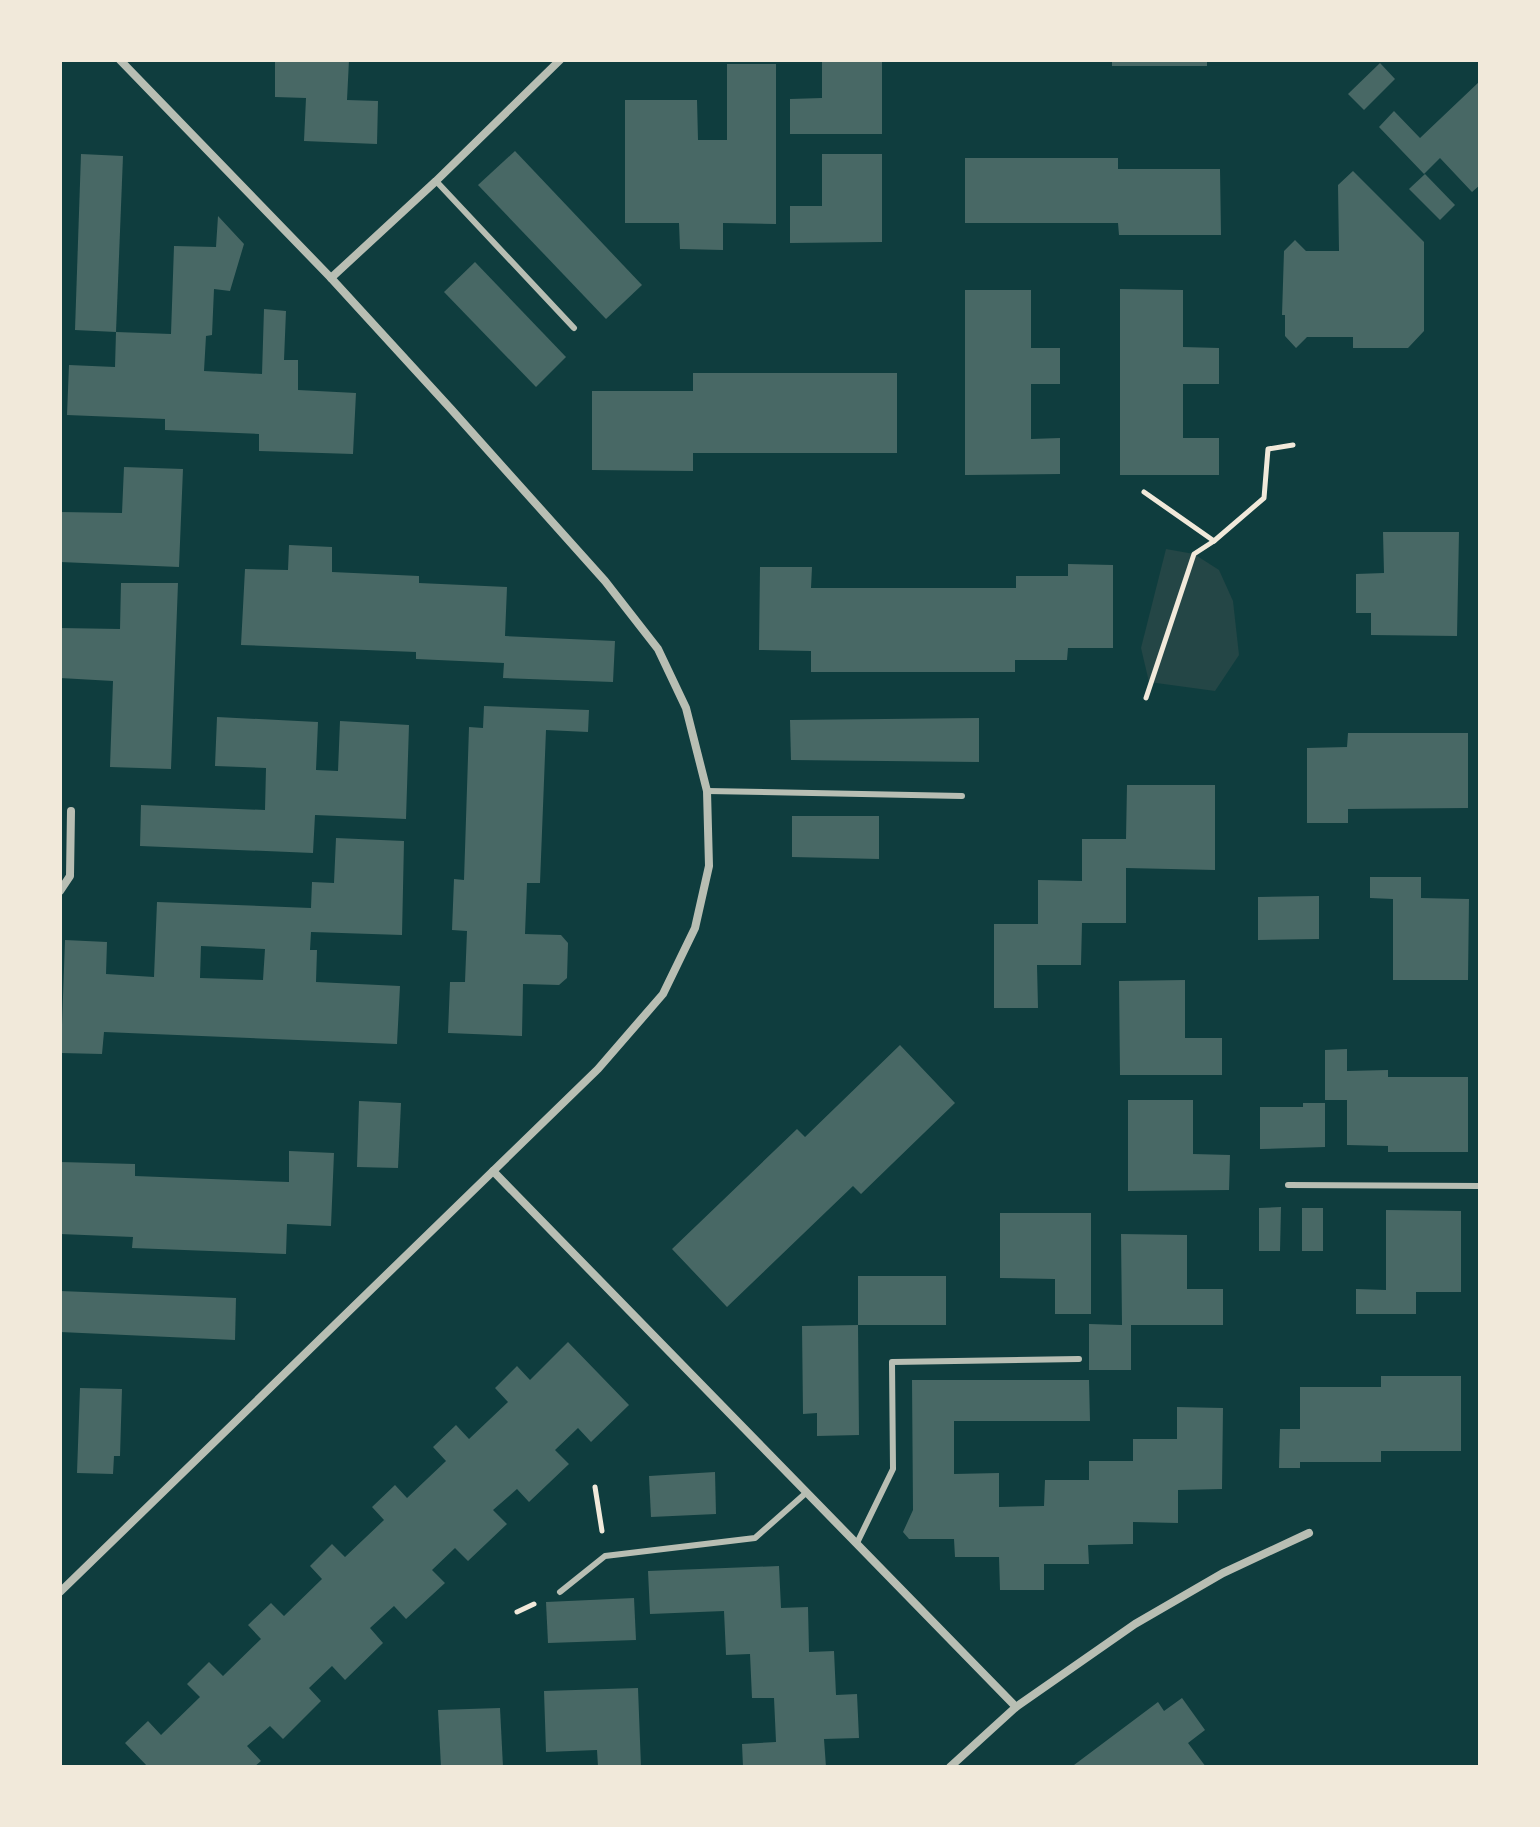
<svg xmlns="http://www.w3.org/2000/svg" width="1540" height="1827" viewBox="0 0 1540 1827" font-family="'Asap Condensed',sans-serif">
  <style>
    .green { fill: #244646 }
    .building { fill: #486865; fill-rule: evenodd }
    .lines { fill: none; stroke-linecap: round; stroke-linejoin: round }
    .path { stroke: #f1e9da; stroke-width: 5 }
    .service { stroke: #b8beb3; stroke-width: 6 }
    .minor { stroke: #b8beb3; stroke-width: 8 }
  </style>
  <rect width="100%" height="100%" fill="#0f3d3e"/>
  <polygon class="green" points="1166,549 1194,554 1219,570 1233,601 1239,655 1215,691 1149,682 1141,648"/>
  <g class="building">
    <polygon points="275,60 349,60 347,100 378,101 377,144 304,141 306,98 275,97"/>
    <polygon points="822,60 882,60 882,134 790,134 790,99 822,98"/>
    <rect x="1112" y="60" width="95" height="6"/>
    <polygon points="1380,63 1395,79 1364,110 1348,94"/>
    <polygon points="727,64 776,64 776,224 723,223 723,250 680,249 679,223 625,223 625,100 697,100 698,140 727,140"/>
    <polygon points="1480,81 1480,185 1472,192 1440,158 1424,174 1379,127 1394,111 1420,138"/>
    <polygon points="515,151 642,285 606,319 478,185"/>
    <polygon points="81,154 123,156 116,332 75,330"/>
    <polygon points="822,154 882,154 882,242 790,243 790,206 822,206"/>
    <polygon points="965,158 1118,158 1118,169 1220,169 1221,235 1119,235 1118,223 965,223"/>
    <polygon points="1353,171 1424,242 1424,331 1408,348 1353,348 1353,337 1307,337 1296,348 1285,336 1285,315 1282,315 1284,251 1295,240 1306,251 1339,251 1338,185"/>
    <polygon points="1425,174 1455,205 1440,220 1409,189"/>
    <polygon points="218,216 244,244 230,291 214,289 212,335 206,336 204,371 262,374 264,309 286,311 284,360 298,360 298,390 356,393 353,454 259,451 259,434 165,430 165,419 67,415 69,365 115,367 116,332 171,334 174,246 216,247"/>
    <polygon points="475,262 566,357 536,387 444,292"/>
    <polygon points="1120,289 1183,290 1183,347 1219,348 1219,384 1183,384 1183,438 1219,438 1219,475 1120,475"/>
    <polygon points="965,290 1031,290 1031,348 1060,348 1060,384 1031,384 1031,439 1060,438 1060,474 965,475"/>
    <polygon points="693,373 897,373 897,453 693,453 693,471 592,470 592,391 693,391"/>
    <polygon points="124,467 183,469 179,567 60,562 60,512 122,513"/>
    <polygon points="1383,532 1459,532 1457,636 1371,635 1371,613 1356,613 1356,574 1384,573"/>
    <polygon points="289,545 332,547 332,572 419,576 419,583 507,587 505,636 615,641 613,682 503,678 504,663 416,659 416,652 241,645 245,569 288,570"/>
    <polygon points="1068,564 1113,565 1113,648 1068,648 1067,660 1015,660 1015,672 811,672 811,651 759,650 760,567 812,567 811,588 1016,588 1016,576 1068,576"/>
    <polygon points="121,583 178,583 171,769 110,767 113,681 60,678 60,628 120,629"/>
    <polygon points="484,706 589,710 588,732 546,730 540,883 527,883 525,934 561,935 568,943 567,978 559,985 523,984 522,1036 448,1033 450,982 465,982 467,931 452,930 454,879 464,880 469,727 483,728"/>
    <polygon points="217,717 318,722 316,770 338,771 340,721 409,725 406,819 315,815 313,853 140,846 141,805 265,810 266,768 215,766"/>
    <polygon points="979,718 979,762 791,760 790,720"/>
    <polygon points="1348,733 1468,733 1468,808 1348,809 1348,823 1307,823 1307,748 1347,747"/>
    <polygon points="1127,785 1215,785 1215,870 1126,868 1126,923 1082,923 1081,965 1037,965 1038,1008 994,1008 994,924 1038,924 1038,880 1082,881 1082,839 1126,839"/>
    <polygon points="792,816 879,816 879,859 792,857"/>
    <path d="M336,838l68,3 -2,94 -91,-3 -1,18h7l-1,32 84,4 -3,58 -293,-12 -2,22 -41,-1 4,-113 42,2 -1,32 48,3 3,-75 154,6 1,-26 22,1zM201,946l64,3 -2,31 -63,-2z"/>
    <polygon points="1370,877 1421,877 1421,898 1469,899 1468,980 1393,980 1393,899 1370,898"/>
    <polygon points="1319,896 1319,939 1258,940 1258,897"/>
    <polygon points="1185,980 1185,1038 1222,1038 1222,1075 1120,1075 1119,981"/>
    <polygon points="900,1045 955,1103 861,1194 853,1186 727,1307 672,1249 797,1129 805,1137"/>
    <polygon points="1347,1049 1347,1071 1388,1070 1388,1077 1468,1077 1468,1152 1388,1152 1388,1146 1347,1145 1347,1100 1325,1100 1325,1050"/>
    <polygon points="1128,1100 1193,1100 1193,1154 1230,1155 1229,1190 1128,1191"/>
    <polygon points="359,1101 401,1103 398,1168 357,1167"/>
    <polygon points="1303,1103 1325,1103 1325,1147 1260,1149 1260,1107 1303,1107"/>
    <polygon points="289,1151 334,1153 331,1226 287,1224 286,1254 132,1248 133,1237 60,1234 60,1162 135,1164 135,1176 289,1182"/>
    <polygon points="1281,1207 1280,1251 1259,1251 1259,1208"/>
    <rect x="1302" y="1208" width="21" height="43"/>
    <polygon points="1386,1210 1461,1211 1461,1292 1416,1292 1416,1314 1356,1314 1356,1289 1386,1290"/>
    <polygon points="1000,1213 1091,1213 1091,1314 1055,1314 1055,1279 1000,1278"/>
    <polygon points="1121,1234 1187,1235 1187,1289 1223,1289 1223,1325 1131,1325 1131,1370 1089,1370 1089,1324 1122,1325"/>
    <rect x="858" y="1276" width="88" height="49"/>
    <polygon points="60,1291 236,1298 235,1340 60,1332"/>
    <polygon points="858,1325 859,1435 817,1436 817,1413 803,1414 802,1326"/>
    <polygon points="568,1342 629,1405 591,1442 578,1428 555,1450 569,1464 529,1502 517,1489 493,1510 507,1524 468,1561 455,1548 432,1570 445,1583 406,1619 394,1606 370,1628 383,1643 345,1680 332,1666 309,1688 321,1701 283,1739 270,1726 247,1746 261,1761 254,1767 148,1767 125,1743 148,1721 161,1735 200,1697 187,1684 209,1662 223,1676 261,1639 248,1625 271,1603 284,1616 322,1579 310,1566 332,1544 345,1557 384,1520 372,1507 395,1485 407,1498 446,1461 433,1447 456,1425 469,1439 508,1402 495,1388 517,1366 530,1380"/>
    <polygon points="1381,1376 1461,1376 1461,1451 1381,1451 1381,1462 1300,1462 1300,1468 1279,1468 1280,1429 1300,1429 1300,1387 1381,1387"/>
    <polygon points="912,1380 1089,1380 1090,1421 954,1421 954,1474 999,1473 999,1507 1044,1506 1045,1480 1089,1480 1089,1461 1133,1461 1133,1439 1177,1439 1177,1407 1223,1408 1222,1489 1178,1490 1178,1523 1133,1522 1133,1544 1088,1545 1089,1564 1044,1564 1044,1590 1000,1590 999,1557 955,1557 954,1539 909,1539 903,1532 913,1510"/>
    <polygon points="80,1388 122,1389 120,1456 114,1456 113,1474 77,1473"/>
    <polygon points="715,1472 716,1514 651,1517 649,1476"/>
    <polygon points="779,1566 781,1608 808,1607 809,1652 834,1651 836,1695 857,1694 859,1738 824,1739 826,1767 743,1767 742,1744 776,1742 774,1698 752,1698 750,1654 726,1655 724,1611 650,1614 648,1571"/>
    <polygon points="634,1598 636,1640 548,1643 546,1602"/>
    <polygon points="638,1688 641,1767 598,1767 597,1750 546,1752 544,1691"/>
    <polygon points="1182,1698 1205,1730 1188,1743 1206,1767 1076,1767 1074,1765 1158,1702 1164,1711"/>
    <polygon points="500,1708 503,1767 441,1767 438,1710"/>
  </g>
  <g class="lines">
    <g class="path">
      <polyline points="1144,492 1214,541 1194,554 1146,698"/>
      <polyline points="1214,541 1264,498 1268,449 1293,445"/>
      <polyline points="595,1487 602,1531"/>
      <polyline points="517,1612 534,1604"/>
    </g>
    <g class="service">
      <polyline points="436,181 574,328"/>
      <polyline points="707,791 962,796"/>
      <polyline points="1288,1185 1480,1186"/>
      <polyline points="857,1543 893,1469 892,1362 1079,1359"/>
      <polyline points="560,1592 605,1556 755,1538 807,1492"/>
    </g>
    <g class="minor">
      <polyline points="331,278 436,181 560,60"/>
      <polyline points="60,891 70,876 71,811"/>
      <polyline points="493,1171 1016,1707"/>
      <polyline points="60,1592 598,1069 663,994 695,928 709,866 707,791 686,708 658,649 605,581 451,409 331,278 120,60"/>
      <polyline points="950,1767 1016,1707 1135,1624 1223,1573 1309,1533"/>
    </g>
  </g>
  <rect width="1540" height="1827" fill="none" stroke="#f1e9da" stroke-width="124"/>
</svg>
